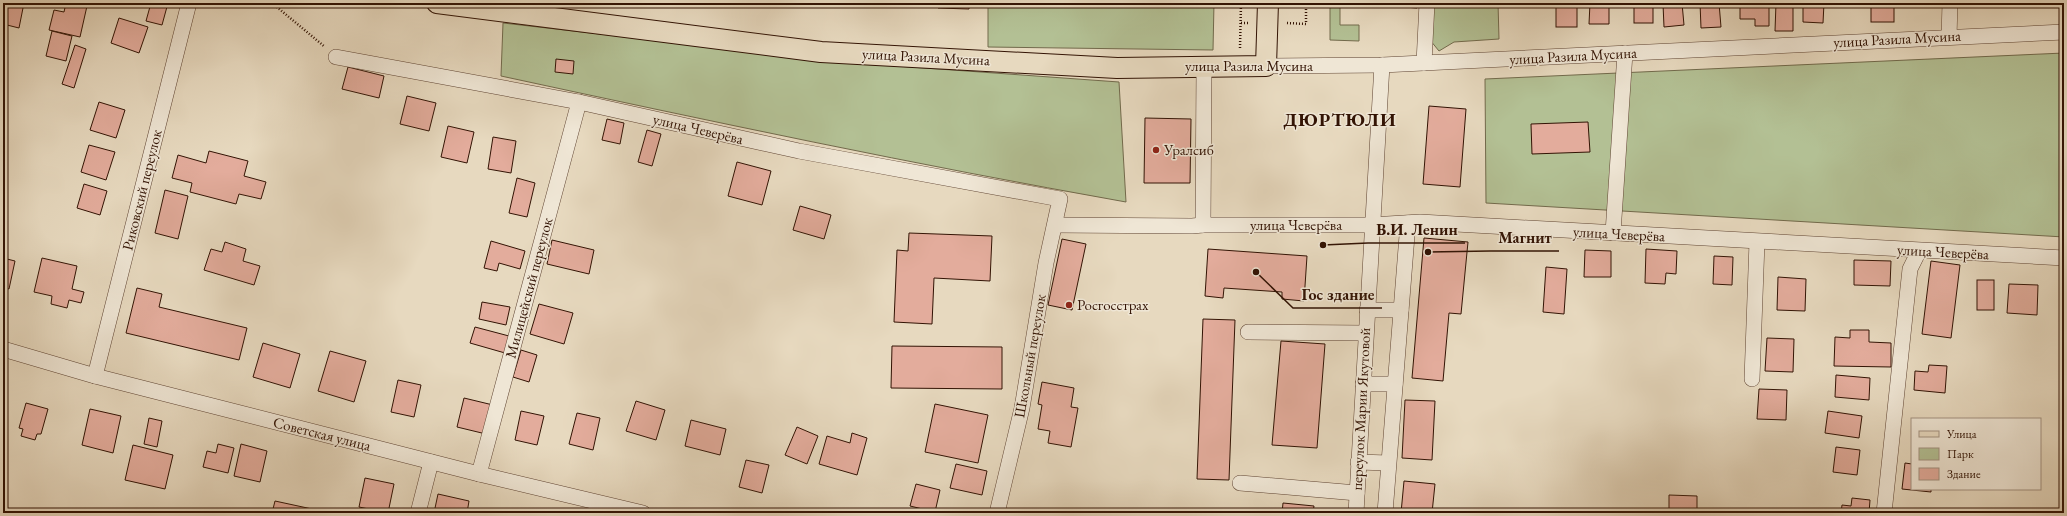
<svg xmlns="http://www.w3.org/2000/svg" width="2067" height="516" viewBox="0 0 2067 516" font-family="'EB Garamond',serif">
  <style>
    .green { fill: #b3c094; stroke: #726a4c }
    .building { fill: #e3ac9c; stroke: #321304 }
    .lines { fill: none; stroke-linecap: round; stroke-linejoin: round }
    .minor-casing { stroke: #5f4433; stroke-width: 16 }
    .major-casing { stroke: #321304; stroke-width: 22 }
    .path { stroke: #321304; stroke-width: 2.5; stroke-dasharray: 1 2; stroke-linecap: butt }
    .minor { stroke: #efe6d5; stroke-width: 15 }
    .major { stroke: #e7d9bf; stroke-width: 20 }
    .poi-dot { fill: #8f2418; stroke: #efe6d5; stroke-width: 1.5 }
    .labels { text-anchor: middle; stroke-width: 3; stroke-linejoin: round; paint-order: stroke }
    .street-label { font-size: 15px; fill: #321304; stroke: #efe6d5 }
    .poi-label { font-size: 15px; fill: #321304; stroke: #efe6d5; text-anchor: start }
    .district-label { font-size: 19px; font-weight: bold; letter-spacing: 1px; fill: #321304; stroke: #efe6d5 }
    .leader { fill: none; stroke: #321304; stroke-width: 1.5 }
    .callout-dot { fill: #321304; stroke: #efe6d5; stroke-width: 1.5 }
    .callout-label { font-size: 16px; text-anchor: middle; font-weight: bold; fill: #321304; stroke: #efe6d5; stroke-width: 3; stroke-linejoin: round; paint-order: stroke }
  </style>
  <rect width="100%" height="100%" fill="#e7d9bf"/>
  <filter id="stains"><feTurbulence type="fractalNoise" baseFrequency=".005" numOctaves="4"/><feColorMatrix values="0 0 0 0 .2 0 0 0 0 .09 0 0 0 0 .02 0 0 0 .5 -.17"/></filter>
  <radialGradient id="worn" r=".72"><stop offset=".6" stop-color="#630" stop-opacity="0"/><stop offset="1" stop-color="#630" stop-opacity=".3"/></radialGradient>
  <g class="green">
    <polygon points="988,3 1214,3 1213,50 988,47"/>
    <polygon points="1330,3 1340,3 1340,25 1359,25 1359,41 1330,40"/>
    <polygon points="1433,3 1498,3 1499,39 1454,42 1439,51 1430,40"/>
    <path d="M503,23l352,40 264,19 7,120c-209,-37 -417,-81 -625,-126z"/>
    <polygon points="2064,53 2064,237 1486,203 1485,79"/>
  </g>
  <g class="building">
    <polygon points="3,3 24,3 19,28 3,24"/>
    <polygon points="66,3 87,6 80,37 49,30 54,10 64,12"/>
    <polygon points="151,3 168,3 162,25 146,21"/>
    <polygon points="939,3 969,3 969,9 938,8"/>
    <polygon points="1356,3 1417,3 1417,8"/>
    <rect x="1556" y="3" width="21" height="24"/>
    <polygon points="1590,3 1609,3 1609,24 1589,24"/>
    <rect x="1634" y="3" width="19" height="20"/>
    <polygon points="1682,3 1684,25 1664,27 1663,4"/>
    <polygon points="1700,3 1719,3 1721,27 1701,28"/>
    <polygon points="1740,3 1769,4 1769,26 1755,26 1755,19 1740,19"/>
    <polygon points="1776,3 1793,3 1793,31 1775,31"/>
    <polygon points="1803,3 1824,3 1823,23 1803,22"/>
    <rect x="1871" y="3" width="23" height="19"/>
    <polygon points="119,18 148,27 139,53 111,43"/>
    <polygon points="52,31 72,36 66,61 46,56"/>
    <polygon points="75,45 86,49 74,88 62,84"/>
    <polygon points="556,59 574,61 573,74 555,72"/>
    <polygon points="348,67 384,76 379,98 342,89"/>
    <polygon points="407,96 436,103 429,131 400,124"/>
    <polygon points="99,102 125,110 116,138 90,130"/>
    <polygon points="1429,106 1466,109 1460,187 1423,184"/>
    <polygon points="1145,118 1191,119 1190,183 1144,183"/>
    <polygon points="607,119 624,123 620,144 602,140"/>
    <polygon points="1588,122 1590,152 1532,154 1531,124"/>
    <polygon points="448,126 474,132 467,163 441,157"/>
    <polygon points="647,130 661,134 652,166 638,162"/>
    <polygon points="493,137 516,141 511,173 488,169"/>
    <polygon points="89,145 115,152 106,180 81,172"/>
    <polygon points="209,151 248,161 244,176 266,182 261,199 239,194 236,204 190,192 192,183 172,178 178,155 206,163"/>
    <polygon points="737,162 771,171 762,205 728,196"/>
    <polygon points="517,178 535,183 527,217 509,213"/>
    <polygon points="84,184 107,191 100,215 77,208"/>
    <polygon points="165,190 188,196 178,239 155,233"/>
    <polygon points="800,206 831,215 824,239 793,230"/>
    <polygon points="909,233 992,236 990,281 934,278 932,324 894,322 897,250 908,251"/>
    <polygon points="1424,238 1468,242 1461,314 1449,313 1443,381 1412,378"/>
    <polygon points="1062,239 1086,244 1072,310 1048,305"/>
    <polygon points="552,240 594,250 589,274 547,264"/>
    <polygon points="491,241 525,251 520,269 499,263 497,271 484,268"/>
    <polygon points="225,242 246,249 243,261 260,266 254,285 204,270 211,249 222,252"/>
    <polygon points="1208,249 1307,256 1304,301 1282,299 1282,292 1224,288 1223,298 1205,296"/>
    <polygon points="1646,249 1677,251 1676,274 1666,273 1665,284 1645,283"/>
    <polygon points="1585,250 1611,251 1611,277 1584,277"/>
    <polygon points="1714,256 1733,257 1732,285 1713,284"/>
    <polygon points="3,258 15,261 9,289 3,287"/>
    <polygon points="42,258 77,266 72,289 84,292 81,303 69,300 67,308 51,304 52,296 34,292"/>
    <polygon points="1854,260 1891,261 1890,286 1854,285"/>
    <polygon points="1931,261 1960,265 1951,338 1922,334"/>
    <polygon points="1546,267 1567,269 1564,314 1543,312"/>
    <polygon points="1778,277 1806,279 1805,311 1777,310"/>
    <rect x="1977" y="280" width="17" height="30"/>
    <polygon points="2009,284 2038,285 2037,315 2007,313"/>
    <polygon points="137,288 162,294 159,307 247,328 239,360 126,333"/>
    <polygon points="482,302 510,307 506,325 479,319"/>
    <polygon points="539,304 573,313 564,344 530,334"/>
    <polygon points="1203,319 1235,320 1229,480 1197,479"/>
    <polygon points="475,327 509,336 505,353 470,343"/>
    <polygon points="1850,330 1869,330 1869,342 1891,343 1891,367 1834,366 1835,337 1850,338"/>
    <polygon points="1767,338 1794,339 1793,372 1765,371"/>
    <polygon points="1281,341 1325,344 1317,448 1272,445"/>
    <polygon points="263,343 300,354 290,388 253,377"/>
    <polygon points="892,346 1002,347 1002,389 891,388"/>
    <polygon points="521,350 537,355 529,382 513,377"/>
    <polygon points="330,351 366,361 354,402 318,391"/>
    <polygon points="1929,365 1947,366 1945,393 1914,390 1915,371 1928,372"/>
    <polygon points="1836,375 1870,378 1869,400 1835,397"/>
    <polygon points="398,380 421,385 414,417 391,412"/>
    <polygon points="1042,382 1074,388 1071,407 1078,408 1071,447 1048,443 1050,431 1038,429 1042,405 1038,404"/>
    <polygon points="1759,389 1787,390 1786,420 1757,419"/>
    <polygon points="464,398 493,405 486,434 457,427"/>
    <polygon points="1405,400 1435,401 1432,460 1402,458"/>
    <polygon points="636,401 665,410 656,440 626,431"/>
    <polygon points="26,403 48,409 41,434 37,434 35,440 21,436 23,429 19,428"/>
    <polygon points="935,404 988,415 978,463 925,452"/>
    <polygon points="90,409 121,416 113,453 82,445"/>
    <polygon points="521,411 544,416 537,445 515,440"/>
    <polygon points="1828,411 1862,416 1859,438 1825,433"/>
    <polygon points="577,413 600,418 593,450 569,444"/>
    <polygon points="149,418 162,421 157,447 144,444"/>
    <polygon points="691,420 726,429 720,455 685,446"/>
    <polygon points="797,427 818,436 807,464 785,455"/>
    <polygon points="852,433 867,438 857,475 819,464 827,436 850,443"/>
    <polygon points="218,444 234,448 228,473 203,467 207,451 216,453"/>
    <polygon points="241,444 267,451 260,482 234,476"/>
    <polygon points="133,445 173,455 165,489 125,480"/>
    <polygon points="1836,447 1860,450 1857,475 1833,472"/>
    <polygon points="746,460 769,465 762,493 739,487"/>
    <polygon points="1905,463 1912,464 1912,489 1931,489 1931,492 1902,489"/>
    <polygon points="956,464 987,471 982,495 950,488"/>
    <polygon points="365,478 394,484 388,513 359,507"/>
    <polygon points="1404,481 1435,484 1432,513 1401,513"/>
    <polygon points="916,484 940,490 935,512 910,506"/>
    <polygon points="438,494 469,501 467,513 434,513"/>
    <polygon points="1669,495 1697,496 1697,513 1669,513"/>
    <polygon points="1852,498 1870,500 1869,513 1841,513 1842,505 1851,506"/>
    <polygon points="275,501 312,509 311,513 272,513"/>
    <polygon points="1283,503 1314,506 1313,513 1282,513"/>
  </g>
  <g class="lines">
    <g class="minor-casing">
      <g id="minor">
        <polyline points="1949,37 1950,3"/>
        <polyline points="336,57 579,102 799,151 1060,199 1046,263 1022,408 997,513"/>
        <polyline points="1424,63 1427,3"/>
        <polyline points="1266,66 1382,65 2064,32"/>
        <polyline points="1055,225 1192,226 1203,225 1371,225 1420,222 2064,258"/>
        <polyline points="1203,225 1204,67"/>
        <polyline points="1613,233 1625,53"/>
        <polyline points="1367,310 1401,310"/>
        <polyline points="1248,332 1365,333"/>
        <polyline points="3,349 95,376 479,474 643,513"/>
        <polyline points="95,376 189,3"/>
        <polyline points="1752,379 1757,242"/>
        <polyline points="1363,384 1395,384"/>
        <polyline points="1358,462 1388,463"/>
        <polyline points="479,474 579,102"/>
        <polyline points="1240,483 1357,493"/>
        <polyline points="418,513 431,462"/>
        <polyline points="1356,513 1382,65"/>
        <polyline points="1385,513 1408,223"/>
        <polyline points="1884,513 1910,269 1919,251"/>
      </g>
    </g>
    <g class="major-casing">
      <polyline id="major" points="437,3 821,52 1117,68 1266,66 1268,3"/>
    </g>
    <g class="path">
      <polyline points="272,3 325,47"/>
      <polyline points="1241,23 1250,23"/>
      <polyline points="1287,23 1306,24 1306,3"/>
      <polyline points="1240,48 1241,3"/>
    </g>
    <use href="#minor" class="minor"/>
    <use href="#major" class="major"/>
  </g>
  <g class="poi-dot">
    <circle cx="1156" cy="150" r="4"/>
    <circle cx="1069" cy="305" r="4"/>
  </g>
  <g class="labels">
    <g class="street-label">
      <text transform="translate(1897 39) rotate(-3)" y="5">улица Разила Мусина</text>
      <text transform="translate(1573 56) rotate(-3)" y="5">улица Разила Мусина</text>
      <text transform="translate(926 57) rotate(3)" y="5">улица Разила Мусина</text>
      <text x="1249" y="71">улица Разила Мусина</text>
      <text transform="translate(698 129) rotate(13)" y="5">улица Чеверёва</text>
      <text transform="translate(142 190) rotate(-76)" y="5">Риковский переулок</text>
      <text x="1296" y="230">улица Чеверёва</text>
      <text transform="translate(1619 234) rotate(3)" y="5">улица Чеверёва</text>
      <text transform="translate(1943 252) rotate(3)" y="5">улица Чеверёва</text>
      <text transform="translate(529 288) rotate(-75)" y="5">Милицейский переулок</text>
      <text transform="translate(1030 356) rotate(-80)" y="5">Школьный переулок</text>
      <text transform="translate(1361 409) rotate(-87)" y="5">переулок Марии Якутовой</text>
      <text transform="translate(322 434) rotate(14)" y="5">Советская улица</text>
    </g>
    <g class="poi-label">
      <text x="1164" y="155">Уралсиб</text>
      <text x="1077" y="310">Росгосстрах</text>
    </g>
    <g class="district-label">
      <text x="1340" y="126">ДЮРТЮЛИ</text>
    </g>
  </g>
  <path class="leader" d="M1323 245L1368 243H1465M1428 252L1490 251H1559M1256 272L1293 308H1382"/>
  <g class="callout-dot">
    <circle cx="1323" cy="245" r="4"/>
    <circle cx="1428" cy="252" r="4"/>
    <circle cx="1256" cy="272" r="4"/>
  </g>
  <g class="callout-label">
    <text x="1417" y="235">В.И. Ленин</text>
    <text x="1525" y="243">Магнит</text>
    <text x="1338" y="300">Гос здание</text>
  </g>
  <rect width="2067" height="516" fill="none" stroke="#e7d9bf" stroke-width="16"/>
  <rect x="4" y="4" width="2059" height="508" fill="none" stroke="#321304" stroke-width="2"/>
  <rect x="8" y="8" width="2051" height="500" fill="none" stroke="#321304"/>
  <rect x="1911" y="418" width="130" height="72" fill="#efe6d5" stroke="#a39281"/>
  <rect x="1919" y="431" width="20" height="6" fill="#e7d9bf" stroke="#a39281"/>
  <text x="1947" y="438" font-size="12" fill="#321304">Улица</text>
  <rect x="1919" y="448" width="20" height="12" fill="#b3c094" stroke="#a39281"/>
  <text x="1947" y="458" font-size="12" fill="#321304">Парк</text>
  <rect x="1919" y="468" width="20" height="12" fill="#e3ac9c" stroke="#a39281"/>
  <text x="1947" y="478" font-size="12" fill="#321304">Здание</text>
  <rect width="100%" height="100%" filter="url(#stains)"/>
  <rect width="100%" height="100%" fill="url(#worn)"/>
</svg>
